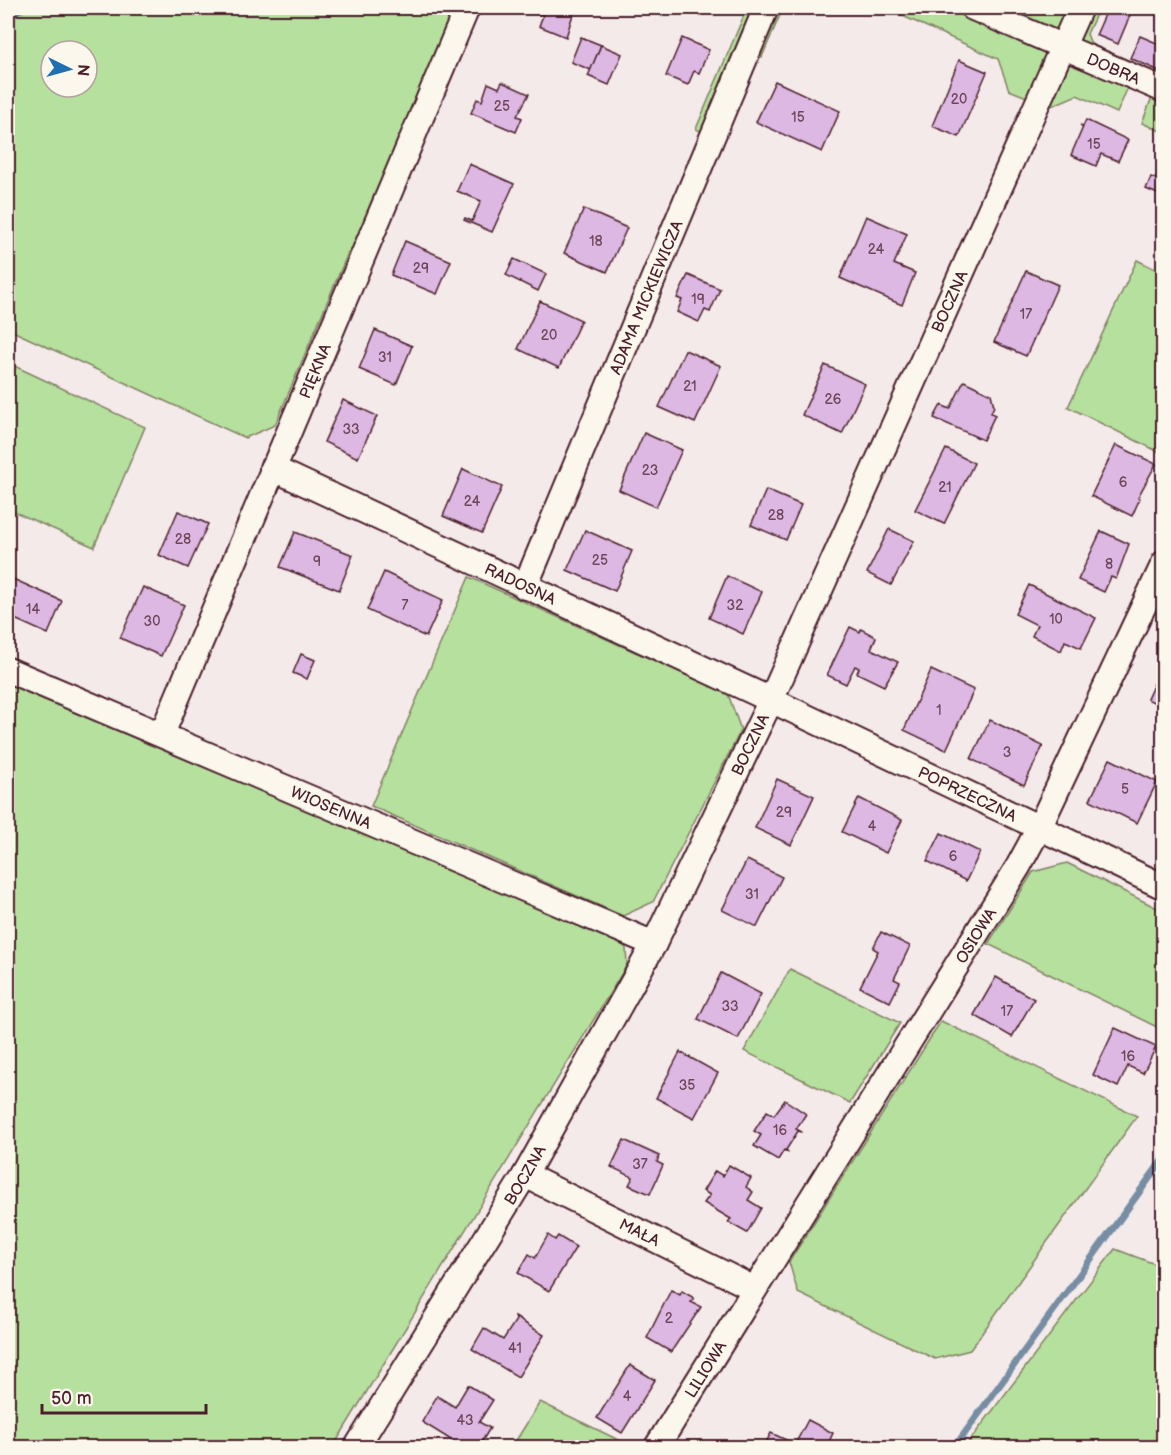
<svg xmlns="http://www.w3.org/2000/svg" width="1171" height="1455" viewBox="0 0 1171 1455" font-family="'Balsamiq Sans',sans-serif">
  <style>
    .green { fill: #b6e09d; stroke: #808064; stroke-width: 1.5; fill-rule: evenodd }
    .lines { fill: none; stroke-linecap: round; stroke-linejoin: round }
    .stream { stroke: #768da4; stroke-width: 7 }
    .building { fill: #dcb8e2; stroke: #4a1f2b; stroke-width: 1.5 }
    .street-casing { stroke: #4a1f2b; stroke-width: 28 }
    .street { stroke: #fbf7ec; stroke-width: 24 }
    .labels { text-anchor: middle; stroke-width: 4.5; stroke-linejoin: round; paint-order: stroke }
    .number-label { font-size: 14px; fill: #6e4559 }
    .street-label { font-size: 16px; fill: #4a1f2b; stroke: #fbf7ec }
  </style>
  <rect width="100%" height="100%" fill="#f5eaea"/>
  <filter id="ink" filterUnits="userSpaceOnUse"><feTurbulence type="fractalNoise" baseFrequency=".0167" numOctaves="2"/><feDisplacementMap in="SourceGraphic" scale="12" xChannelSelector="R" yChannelSelector="G"/><feConvolveMatrix kernelMatrix="1 2 1 2 8 2 1 2 1" color-interpolation-filters="sRGB"/></filter>
  <g filter="url(#ink)">
    <g class="green">
      <path d="M8,8h451l-104,247 -7,-2 -73,172 -30,13 -237,-109zM51,51h36v36h-36z"/>
      <polygon points="747,8 756,8 702,132 696,129"/>
      <polygon points="774,8 783,8 762,57 754,53"/>
      <polygon points="885,8 956,8 1039,45 1046,55 1029,98 1009,90 998,59"/>
      <polygon points="991,8 1071,8 1061,26 1052,30"/>
      <polygon points="1090,8 1099,8 1087,34 1091,44 1163,75 1163,82 1077,41"/>
      <polygon points="1069,65 1076,65 1128,87 1117,113 1077,95 1049,107"/>
      <polygon points="1152,97 1163,101 1163,132 1142,123"/>
      <polygon points="1137,260 1163,273 1163,454 1068,407"/>
      <polygon points="8,363 145,427 94,547 8,509"/>
      <polygon points="469,577 728,694 741,730 653,902 623,916 371,806"/>
      <polygon points="8,676 617,940 626,948 627,965 333,1447 8,1447"/>
      <polygon points="1067,863 1163,911 1163,1030 988,944 1033,872"/>
      <polygon points="790,969 900,1023 850,1103 744,1051"/>
      <polygon points="941,1021 1137,1116 970,1350 935,1359 798,1293 789,1262"/>
      <polygon points="1115,1249 1163,1267 1163,1447 965,1447"/>
      <polygon points="540,1402 633,1447 512,1447"/>
    </g>
    <g class="lines">
      <g class="stream">
        <polyline points="8,16 23,8"/>
        <polyline points="954,1448 1164,1158"/>
      </g>
    </g>
    <g class="building">
      <polygon points="540,8 575,8 566,37 539,26 543,15 537,13"/>
      <polygon points="1108,8 1133,8 1118,44 1096,35"/>
      <polygon points="1140,36 1164,46 1164,73 1130,58"/>
      <polygon points="581,37 601,45 591,70 571,62"/>
      <polygon points="682,38 709,50 699,73 694,71 688,85 666,76"/>
      <polygon points="601,45 622,54 609,85 588,76"/>
      <polygon points="959,60 987,72 959,137 932,126"/>
      <polygon points="775,81 840,111 822,152 756,122"/>
      <polygon points="502,82 529,94 517,116 522,118 516,132 471,113 477,99 482,101 488,83 499,88"/>
      <polygon points="1086,120 1128,140 1118,161 1101,154 1096,166 1071,155 1083,127 1080,125 1083,126"/>
      <polygon points="469,164 514,184 492,232 464,220 465,218 472,221 481,201 457,191"/>
      <polygon points="1162,165 1164,165 1164,207 1157,205 1160,195 1146,189 1151,177 1156,179"/>
      <polygon points="584,209 627,228 607,272 564,253"/>
      <polygon points="866,216 907,234 894,264 915,273 902,305 840,278"/>
      <polygon points="405,241 451,261 437,294 391,275"/>
      <polygon points="514,259 546,274 538,291 506,275"/>
      <polygon points="1026,271 1058,285 1026,356 994,342"/>
      <polygon points="688,275 720,289 710,312 705,310 699,322 677,312 682,300 677,298"/>
      <polygon points="540,301 581,320 559,368 518,349"/>
      <polygon points="375,330 412,346 396,385 359,369"/>
      <polygon points="685,350 721,366 695,423 659,407"/>
      <polygon points="825,365 865,384 842,434 802,415"/>
      <polygon points="964,381 991,394 994,406 991,413 995,415 983,440 934,418 941,405 950,409"/>
      <polygon points="343,400 377,416 358,458 324,442"/>
      <polygon points="644,433 682,450 656,507 619,490"/>
      <polygon points="1116,445 1156,464 1138,497 1140,498 1132,516 1091,496"/>
      <polygon points="946,449 974,463 944,524 915,510"/>
      <polygon points="463,469 502,487 482,533 443,516"/>
      <polygon points="766,490 801,505 786,540 751,525"/>
      <polygon points="178,511 208,524 188,568 159,555"/>
      <polygon points="889,529 914,541 891,585 867,573"/>
      <polygon points="585,530 632,551 615,591 567,570"/>
      <polygon points="1101,531 1129,544 1116,579 1111,577 1104,592 1078,580"/>
      <polygon points="295,532 353,555 339,590 280,567"/>
      <polygon points="384,572 443,600 426,637 367,610"/>
      <polygon points="727,576 762,592 743,634 709,618"/>
      <polygon points="13,579 62,601 48,634 8,616 8,592"/>
      <polygon points="1029,585 1096,618 1081,648 1065,641 1061,651 1032,636 1037,625 1015,614"/>
      <polygon points="143,587 184,605 161,656 120,638"/>
      <polygon points="850,627 860,632 861,629 876,637 871,649 898,662 884,686 857,673 859,668 855,666 846,684 827,675"/>
      <polygon points="301,654 315,660 307,679 293,673"/>
      <polygon points="931,670 974,690 946,750 904,730"/>
      <polygon points="1157,677 1164,681 1164,707 1147,699"/>
      <polygon points="990,720 1043,746 1024,785 971,759"/>
      <polygon points="1110,759 1157,782 1137,823 1090,800"/>
      <polygon points="777,779 814,796 791,845 755,828"/>
      <polygon points="859,798 902,820 886,853 842,832"/>
      <polygon points="941,833 980,852 966,881 927,861"/>
      <polygon points="747,860 782,877 757,927 722,910"/>
      <polygon points="881,932 910,946 894,979 900,982 890,1002 860,987 878,951 873,948"/>
      <polygon points="721,973 761,994 738,1039 698,1019"/>
      <polygon points="996,977 1034,999 1012,1037 974,1015"/>
      <polygon points="1115,1028 1156,1047 1143,1073 1128,1066 1118,1087 1093,1075"/>
      <polygon points="680,1052 718,1073 694,1118 656,1098"/>
      <polygon points="785,1100 806,1114 796,1129 802,1132 798,1131 786,1150 789,1153 784,1150 778,1160 754,1146 761,1135 754,1131 767,1111 774,1115"/>
      <polygon points="624,1140 659,1156 657,1162 663,1165 650,1194 629,1185 633,1177 611,1167"/>
      <polygon points="729,1165 751,1178 746,1187 753,1192 748,1200 761,1208 747,1233 728,1222 731,1219 704,1203 710,1195 703,1191 715,1171 723,1176"/>
      <polygon points="548,1235 555,1240 558,1236 576,1247 549,1291 518,1273 529,1254 535,1258"/>
      <polygon points="671,1290 680,1295 682,1291 694,1298 691,1302 701,1307 671,1352 647,1338"/>
      <polygon points="515,1317 544,1335 518,1377 472,1349 484,1328 503,1340 516,1320"/>
      <polygon points="630,1365 655,1380 622,1433 597,1418"/>
      <polygon points="468,1385 493,1400 479,1422 490,1428 478,1448 464,1448 422,1422 437,1396 455,1407"/>
      <polygon points="808,1420 833,1433 826,1448 763,1448 771,1433 795,1444"/>
    </g>
    <g class="lines">
      <g class="street-casing">
        <g id="street">
          <path id="s1" d="M973,8l191,82"/>
          <path id="s2" d="M272,468l499,232 393,187"/>
          <path id="s3" d="M525,587l241,-579"/>
          <path id="s4" d="M8,670l646,274"/>
          <path id="s5" d="M162,734l305,-726"/>
          <path id="s6" d="M525,1175l228,113"/>
          <path id="s7" d="M356,1448l169,-273 129,-231 117,-244 309,-692"/>
          <path id="s8" d="M656,1448l362,-581 21,-39 125,-265"/>
        </g>
      </g>
      <use href="#street" class="street"/>
    </g>
  </g>
  <g class="labels">
    <g class="number-label">
      <text x="959" y="104">20</text>
      <text x="502" y="111">25</text>
      <text x="798" y="122">15</text>
      <text x="1094" y="149">15</text>
      <text x="596" y="246">18</text>
      <text x="876" y="254">24</text>
      <text x="421" y="273">29</text>
      <text x="698" y="304">19</text>
      <text x="1026" y="319">17</text>
      <text x="549" y="340">20</text>
      <text x="385" y="362">31</text>
      <text x="690" y="391">21</text>
      <text x="833" y="404">26</text>
      <text x="351" y="434">33</text>
      <text x="650" y="475">23</text>
      <text x="1123" y="487">6</text>
      <text x="945" y="492">21</text>
      <text x="472" y="506">24</text>
      <text x="776" y="520">28</text>
      <text x="183" y="544">28</text>
      <text x="600" y="565">25</text>
      <text x="317" y="566">9</text>
      <text x="1109" y="569">8</text>
      <text x="405" y="610">7</text>
      <text x="735" y="610">32</text>
      <text x="33" y="614">14</text>
      <text x="1056" y="624">10</text>
      <text x="152" y="626">30</text>
      <text x="939" y="715">1</text>
      <text x="1007" y="757">3</text>
      <text x="1125" y="794">5</text>
      <text x="784" y="817">29</text>
      <text x="872" y="831">4</text>
      <text x="953" y="861">6</text>
      <text x="752" y="899">31</text>
      <text x="730" y="1011">33</text>
      <text x="1007" y="1016">17</text>
      <text x="1128" y="1061">16</text>
      <text x="687" y="1090">35</text>
      <text x="780" y="1135">16</text>
      <text x="640" y="1169">37</text>
      <text x="669" y="1323">2</text>
      <text x="515" y="1353">41</text>
      <text x="627" y="1401">4</text>
      <text x="465" y="1425">43</text>
    </g>
    <g class="street-label">
      <text dy="6" stroke="none"><textPath href="#s1" startOffset="153">DOBRA</textPath></text>
      <text dy="6" stroke="none"><textPath href="#s3" startOffset="314">ADAMA MICKIEWICZA</textPath></text>
      <text dy="6" stroke="none"><textPath href="#s7" startOffset="1293">BOCZNA</textPath></text>
      <text dy="6" stroke="none"><textPath href="#s5" startOffset="394">PIĘKNA</textPath></text>
      <text dy="6" stroke="none"><textPath href="#s2" startOffset="274">RADOSNA</textPath></text>
      <text dy="6" stroke="none"><textPath href="#s7" startOffset="807">BOCZNA</textPath></text>
      <text dy="6" stroke="none"><textPath href="#s2" startOffset="768">POPRZECZNA</textPath></text>
      <text dy="6" stroke="none"><textPath href="#s4" startOffset="351">WIOSENNA</textPath></text>
      <text dy="6" stroke="none"><textPath href="#s8" startOffset="604">OSIOWA</textPath></text>
      <text dy="6" stroke="none"><textPath href="#s7" startOffset="321">BOCZNA</textPath></text>
      <text dy="6" stroke="none"><textPath href="#s6" startOffset="128">MAŁA</textPath></text>
      <text dy="6" stroke="none"><textPath href="#s8" startOffset="93">LILIOWA</textPath></text>
    </g>
  </g>
  <rect width="1171" height="1455" fill="none" stroke="#fbf7ec" stroke-width="30"/>
  <rect x="15" y="15" width="1141" height="1425" fill="none" stroke="#4a1f2b" stroke-width="2" filter="url(#ink)"/>
  <g transform="translate(69 69) rotate(95)"><circle r="28" fill="#fbf7ec" stroke="#b4a19f" stroke-width="1.5"/>
  <path d="M0-4.5L10 22L0 15L-10 22Z" fill="#1f6fb2"/>
  <text y="-9" font-size="16" font-weight="bold" text-anchor="middle" fill="#4a1f2b">N</text>
  </g>
  <path d="M42 1404v9h164v-9" fill="none" stroke="#4a1f2b" stroke-width="3"/>
  <text x="51" y="1404" font-size="18" fill="#4a1f2b" stroke="#fbf7ec" stroke-width="4.5" paint-order="stroke">50 m</text>
</svg>
